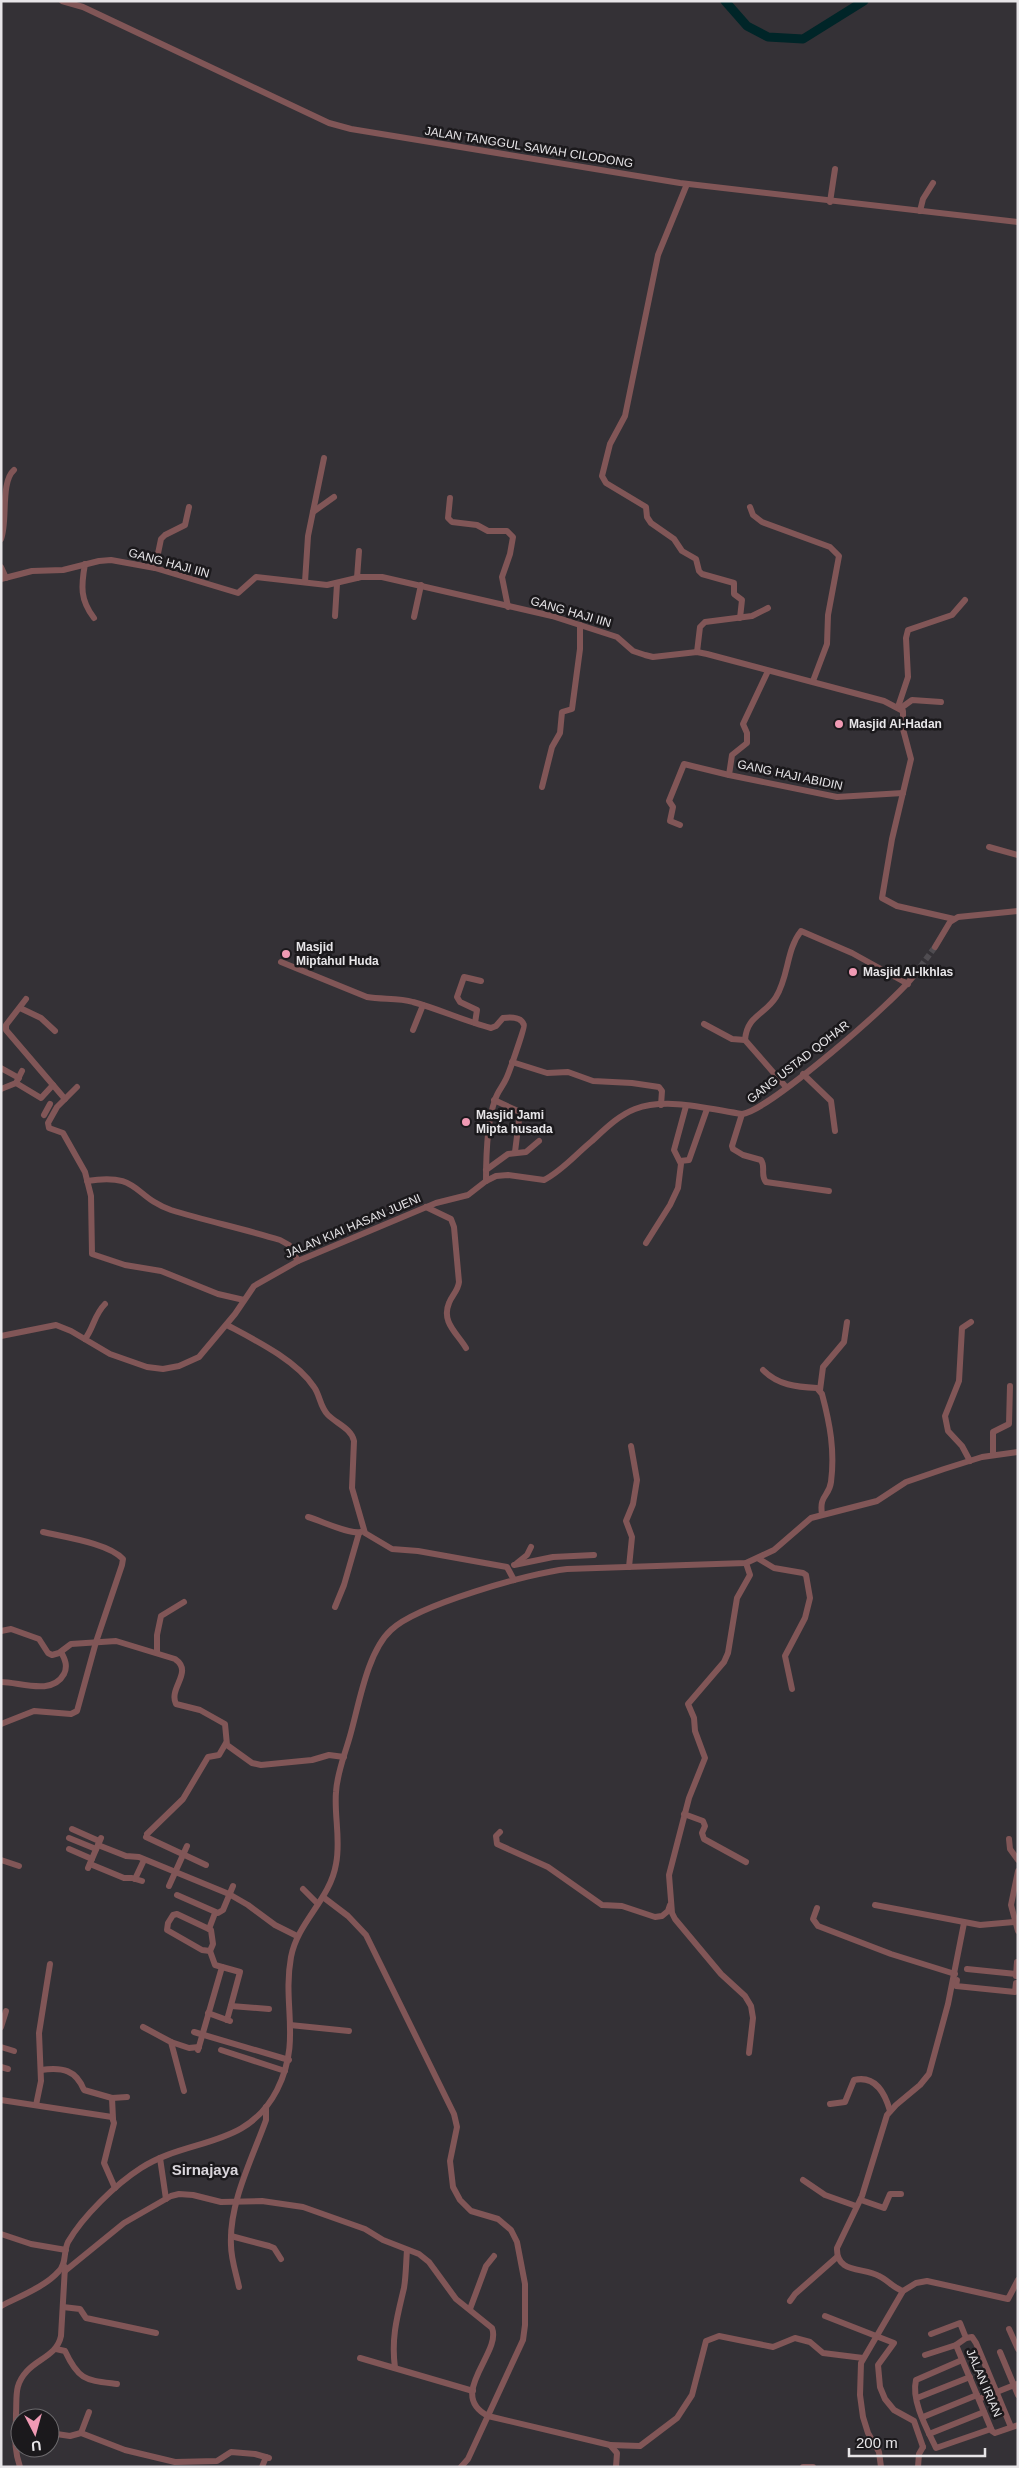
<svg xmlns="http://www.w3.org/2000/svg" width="1019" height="2468" viewBox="0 0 1019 2468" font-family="Helvetica,sans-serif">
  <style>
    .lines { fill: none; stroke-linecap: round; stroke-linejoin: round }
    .river { stroke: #002528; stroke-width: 9 }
    .minor-tunnel { stroke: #4f4c51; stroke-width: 6; stroke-dasharray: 6 3; stroke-linecap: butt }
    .minor { stroke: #815657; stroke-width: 6 }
    .poi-dot { fill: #f09ab4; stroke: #1b191c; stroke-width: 2 }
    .labels { text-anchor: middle; stroke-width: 5; stroke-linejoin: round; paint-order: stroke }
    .street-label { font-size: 12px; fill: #e7e5e8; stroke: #1b191c }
    .poi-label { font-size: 12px; font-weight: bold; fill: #e7e5e8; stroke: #1b191c; text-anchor: start }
    .quarter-label { font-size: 15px; font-weight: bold; fill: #dad6dc; stroke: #1b191c }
  </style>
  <rect width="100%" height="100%" fill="#343136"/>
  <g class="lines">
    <polyline class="river" points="725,1 747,26 768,37 803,39 864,1"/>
    <polyline class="minor-tunnel" points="915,974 935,947"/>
    <g class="minor">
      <polyline points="62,1 83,7 329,123 351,129 680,183 1018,222"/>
      <polyline points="687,184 658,255 625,416 610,444 602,476 606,483 646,507 647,517 651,523 674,539 682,551 696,559 699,571 702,574 734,583 734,594 742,600 740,618"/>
      <polyline points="830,202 835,169"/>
      <polyline points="920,211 923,199 933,183"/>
      <polyline points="450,498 448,518 452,522 477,525 488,531 507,531 513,537 510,554 502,577 508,607"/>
      <polyline points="750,507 753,515 762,522 830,547 839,556 828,615 827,644 813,681"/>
      <polyline points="313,512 334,497"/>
      <path d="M1,539c7,-17 -1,-57 13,-69"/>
      <path d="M85,564c-4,22 -5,36 9,54"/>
      <polyline points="1,567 6,578"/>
      <polyline points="155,568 161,539 165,535 185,525 189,507"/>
      <polyline points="357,578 359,551"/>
      <polyline points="1,579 32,571 63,570 99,561 111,560 155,568 238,593 256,577 327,585 361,577 382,577 552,616 617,637 633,651 645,655 653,657 697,652 707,654 884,701 903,711 903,729 911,759 892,839 882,898 897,906 954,919"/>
      <polyline points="305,582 308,536 324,458"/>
      <polyline points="335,616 337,584"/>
      <polyline points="414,617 421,585"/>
      <polyline points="697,652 700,627 705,622 752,616 768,608"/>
      <polyline points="768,671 743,724 747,733 747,743 732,755 729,775 837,797 903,793"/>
      <polyline points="898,707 908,677 906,638 908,630 952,615 965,600"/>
      <polyline points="901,708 912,700 941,702"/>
      <polyline points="542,787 552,747 560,733 562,712 572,709 580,649 580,625"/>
      <polyline points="680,825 670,821 673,807 669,801 684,764 729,775"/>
      <polyline points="989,847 1018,855"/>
      <polyline points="935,947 950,922 958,917 1018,911"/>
      <path d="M281,962l86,35c15,3 31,0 46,5 26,7 51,19 78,26l5,-2 7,-8c7,-1 18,-2 21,7 1,2 -15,48 -18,54 -3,7 -9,13 -11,21 -8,21 -9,58 -9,81"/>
      <polyline points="26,999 6,1025 6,1030 65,1099"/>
      <polyline points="20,1008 41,1018 55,1031"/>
      <polyline points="475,1023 477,1010 460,1002 457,997 464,977 481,981"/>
      <polyline points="704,1024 732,1039 745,1040 786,1087"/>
      <polyline points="413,1030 423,1005"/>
      <path d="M745,1040c2,-25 20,-25 31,-43 13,-21 10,-47 25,-66l51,22 56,31"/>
      <polyline points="512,1062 547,1073 568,1072 593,1081 632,1083 659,1087 662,1091 661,1105"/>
      <polyline points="1,1068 19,1078"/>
      <polyline points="803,1074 831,1101 835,1131"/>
      <polyline points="16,1083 41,1098 53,1085"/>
      <polyline points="77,1087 57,1107 48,1123 49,1128 63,1133 85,1172 91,1196 92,1254 125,1265 161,1271 218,1294 244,1300"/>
      <polyline points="1,1089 16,1083 22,1071"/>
      <polyline points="494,1100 520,1112 515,1152"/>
      <path d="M742,1114l-10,32 1,3 10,6 18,5c5,7 -1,15 5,22l63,9"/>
      <polyline points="44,1115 50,1104"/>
      <polyline points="680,1161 689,1160 707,1109"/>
      <polyline points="486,1170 508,1154 526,1152 539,1141"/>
      <path d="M87,1181c53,-9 46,16 84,29 36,11 73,19 109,30l9,5 9,16"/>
      <path d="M426,1207l25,12 3,8 5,55c-1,9 -7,13 -10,21 -8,19 8,30 17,45"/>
      <polyline points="646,1243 670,1205 678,1188 681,1164 674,1150 686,1106"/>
      <path d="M227,1325c28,15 69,35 87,62 6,8 6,20 14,28 8,8 24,14 26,26l-2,47 13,45 27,16 26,2 89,16 7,13"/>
      <path d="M1,1336l55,-11 15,6 39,23 37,13 16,2 16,-3 20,-9 36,-43 19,-28 44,-25 138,-58 32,-8 18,-14 10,-5 12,-1 36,5c18,-9 32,-26 48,-39 12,-11 27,-26 43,-32 32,-12 74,0 107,5 25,-2 156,-115 173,-140"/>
      <path d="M85,1339c9,-12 9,-24 20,-35"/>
      <path d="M763,1370c15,15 33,17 54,18l5,6c8,30 13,57 9,88 -2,15 -12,13 -9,32"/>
      <polyline points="820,1390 823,1367 844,1342 847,1322"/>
      <polyline points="993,1455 993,1432 1009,1424 1010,1386"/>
      <polyline points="970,1461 962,1446 948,1431 945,1416 959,1381 962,1328 971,1322"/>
      <path d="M308,1517c14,4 42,18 53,15"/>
      <polyline points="759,1559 774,1568 803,1573 806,1575 810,1598 805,1618 785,1656 792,1689"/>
      <polyline points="517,1563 527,1555 531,1547"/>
      <polyline points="746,1563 750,1575 737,1598 728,1653 724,1662 688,1704 694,1718 695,1731 705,1758 689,1798 669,1875 672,1913 675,1919 721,1974 745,1996 751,2006 753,2018 749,2053"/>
      <polyline points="514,1565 553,1557 594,1555"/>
      <polyline points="629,1567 632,1537 626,1521 633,1504 637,1480 631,1446"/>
      <polyline points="335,1607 344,1585 359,1533"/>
      <path d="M1,1631l10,-2 28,10 9,14 4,2 7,-2 12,-9 45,-3 59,18c19,13 -7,29 1,45l24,6 25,14 2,21 25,18 9,2 51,-5 17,-5 15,2"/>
      <polyline points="157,1653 157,1635 161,1616 184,1602"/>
      <path d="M1,1682c19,0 51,14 63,-8 4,-8 1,-15 -3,-22"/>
      <path d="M1,1724l33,-13 37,3 6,-3 19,-69 26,-77 1,-6c-15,-16 -59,-22 -80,-27"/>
      <polyline points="684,1814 703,1821 705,1826 702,1833 704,1839 746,1862"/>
      <polyline points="72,1829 99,1841"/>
      <polyline points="500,1832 496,1836 497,1844 548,1867 602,1905 622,1906 655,1917 662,1916 668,1911 670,1905"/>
      <polyline points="147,1834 183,1799 208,1757 219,1755 226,1743"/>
      <polyline points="146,1837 206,1865"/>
      <polyline points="69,1838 96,1849"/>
      <polyline points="1009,1839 1010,1849 1018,1860"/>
      <polyline points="98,1845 126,1856 139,1857 229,1894 248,1905 275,1925 297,1936"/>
      <polyline points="69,1849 92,1859"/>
      <polyline points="1,1860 19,1866"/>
      <polyline points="90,1864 124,1878 132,1878 142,1881"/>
      <polyline points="88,1868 101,1838"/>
      <polyline points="1018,1871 1011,1905 1018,1931"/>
      <polyline points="135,1879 144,1860"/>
      <polyline points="169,1886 187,1846"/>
      <polyline points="303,1889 317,1903"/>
      <polyline points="177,1895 218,1913 223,1910 233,1886"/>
      <polyline points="323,1897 348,1916 366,1935 454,2114 457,2127 450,2161 453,2187 460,2200 471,2211 498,2219 511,2230 517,2242 525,2284 525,2325 523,2340 468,2459 461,2467"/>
      <polyline points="875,1905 980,1925 1014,1922"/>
      <polyline points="817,1908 813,1919 818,1926 891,1954 955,1974"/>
      <polygon points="177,1914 211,1930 213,1944 210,1951 202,1950 167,1930 168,1923 173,1915"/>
      <polyline points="209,1929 215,1913"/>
      <polyline points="210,1951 215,1965 240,1972 227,2020"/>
      <polyline points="967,1969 1016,1974"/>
      <polyline points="1016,1976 1017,1962"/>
      <polyline points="957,1980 956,1986 1015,1992 1016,1983 1018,1983"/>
      <polyline points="231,2006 269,2009"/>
      <polyline points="208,2013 230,2021"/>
      <polyline points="290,2025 349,2031"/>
      <polyline points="1,2027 6,2011"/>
      <polyline points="143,2027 171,2042 184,2091"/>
      <polyline points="194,2032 289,2060"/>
      <polyline points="171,2042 189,2048 199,2047"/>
      <polyline points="1,2047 14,2051"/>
      <polyline points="198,2050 222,1967"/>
      <polyline points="221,2050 285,2071"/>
      <polyline points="1,2067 8,2069"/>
      <path d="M41,2070c22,-3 35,0 43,20l28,8 15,-1"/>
      <polyline points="112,2098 113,2119"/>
      <polyline points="1,2100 112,2117 114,2123 104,2163 115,2188"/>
      <path d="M830,2104l15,-2 9,-22c21,-5 31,13 36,31"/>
      <polyline points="36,2105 41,2081 39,2033 50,1964"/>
      <polyline points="160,2158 166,2199"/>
      <polyline points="803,2180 825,2195 856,2206"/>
      <polyline points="861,2200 884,2208 890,2194 901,2194"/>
      <polyline points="1,2234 31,2244 66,2250"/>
      <polyline points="231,2236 269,2246 274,2248 281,2259"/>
      <path d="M65,2271l59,-48 47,-27 8,-2 14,1 28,7 41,-1 41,6 62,22 18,11 36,14 10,8 27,37 36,29c10,25 -46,66 -4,88l122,29 7,8 -1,14"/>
      <path d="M239,2287c-3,-14 -8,-28 -8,-42 -2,-42 21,-86 35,-125v-13"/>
      <path d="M903,2291c-10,-3 -15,-11 -24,-15 -15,-9 -43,-2 -42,-28l25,-52 25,-81 9,-10 24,-20 9,-11 19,-70 16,-81"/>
      <polyline points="790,2301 795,2294 837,2257"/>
      <path d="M1,2306c19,-10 44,-19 58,-35 8,-8 4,-19 9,-29 15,-26 48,-58 73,-74 48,-31 106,-19 136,-78 25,-50 5,-83 14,-133 7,-36 39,-57 45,-93 5,-24 -2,-48 0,-72 1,-19 9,-38 14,-56 9,-31 17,-84 41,-106 26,-25 139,-57 176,-61l179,-6 28,-13 37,-32 66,-17 29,-19 38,-13 38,-12 36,-5"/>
      <polyline points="63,2307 80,2309 86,2318 156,2333"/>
      <polyline points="470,2309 486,2266 494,2256"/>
      <polyline points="825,2316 894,2343 878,2365 880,2387 885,2399 894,2410 914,2421 923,2447"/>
      <polyline points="1009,2329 1018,2349"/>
      <polyline points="966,2338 972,2337 976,2343 1011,2427"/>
      <polyline points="956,2345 992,2431 995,2433 1018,2425"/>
      <path d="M56,2349l9,2c14,30 21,29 52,33"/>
      <polyline points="1000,2352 1018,2395"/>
      <polyline points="925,2355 956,2345 966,2338 960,2323 931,2334"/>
      <polyline points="360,2358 473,2391"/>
      <path d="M962,2360l-46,20c-5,21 11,49 20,68l55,-19"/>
      <path d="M395,2368c-4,-30 2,-51 9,-80 2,-12 2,-25 3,-38"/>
      <polyline points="917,2398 970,2377"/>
      <polyline points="979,2399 1017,2384"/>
      <polyline points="923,2417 977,2395"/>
      <polyline points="50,2433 70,2436 81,2433 125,2450 175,2462 217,2461 231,2452 255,2454 269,2458"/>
      <polyline points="81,2433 89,2412"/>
      <polyline points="929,2434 984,2412"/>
      <polyline points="610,2445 640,2446 677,2418 692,2395 706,2341 719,2336 773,2347 795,2338 810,2342 823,2353 863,2358"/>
      <path d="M20,2467c-7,-21 -4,-32 -4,-53 1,-18 -2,-29 11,-43 12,-13 30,-16 34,-35l4,-69"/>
      <polyline points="262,2467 266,2457"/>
      <polyline points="803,2467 813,2467"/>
      <polyline points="881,2467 879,2452 868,2433 863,2417 860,2395 861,2363 903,2291 916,2283 927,2281 1008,2299 1018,2280"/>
      <polyline points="918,2467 919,2454 923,2447"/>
    </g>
  </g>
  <g class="poi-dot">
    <circle cx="839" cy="724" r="5"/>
    <circle cx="286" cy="954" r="5"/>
    <circle cx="853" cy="972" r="5"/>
    <circle cx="466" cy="1122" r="5"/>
  </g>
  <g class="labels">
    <g class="street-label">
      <text transform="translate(529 147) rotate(9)" y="4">JALAN TANGGUL SAWAH CILODONG</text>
      <text transform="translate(169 563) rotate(15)" y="4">GANG HAJI IIN</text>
      <text transform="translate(571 612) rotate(16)" y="4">GANG HAJI IIN</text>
      <text transform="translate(790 775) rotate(12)" y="4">GANG HAJI ABIDIN</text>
      <text transform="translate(798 1062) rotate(-38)" y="4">GANG USTAD QOHAR</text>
      <text transform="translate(353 1226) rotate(-23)" y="4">JALAN KIAI HASAN JUENI</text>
      <text transform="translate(984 2383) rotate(67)" y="4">JALAN IRIAN</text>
    </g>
    <g class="poi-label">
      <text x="849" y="728">Masjid Al-Hadan</text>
      <text x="296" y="951">Masjid<tspan x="296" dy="14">Miptahul Huda</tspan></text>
      <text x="863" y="976">Masjid Al-Ikhlas</text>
      <text x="476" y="1119">Masjid Jami<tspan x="476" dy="14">Mipta husada</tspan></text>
    </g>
    <g class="quarter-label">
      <text x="205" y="2175">Sirnajaya</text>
    </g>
  </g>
  <rect width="1019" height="2468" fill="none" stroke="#e7e5e8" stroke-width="5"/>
  <g transform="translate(35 2433) rotate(174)"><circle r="24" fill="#1b191c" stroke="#6d6b6e"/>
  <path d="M0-4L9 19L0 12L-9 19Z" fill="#f09ab4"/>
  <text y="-8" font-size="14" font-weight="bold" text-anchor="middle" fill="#e7e5e8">U</text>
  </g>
  <path d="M849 2448v8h136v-8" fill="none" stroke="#e7e5e8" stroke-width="2.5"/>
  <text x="856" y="2448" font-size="15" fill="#e7e5e8" stroke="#1b191c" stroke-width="4" paint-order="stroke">200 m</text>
</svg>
